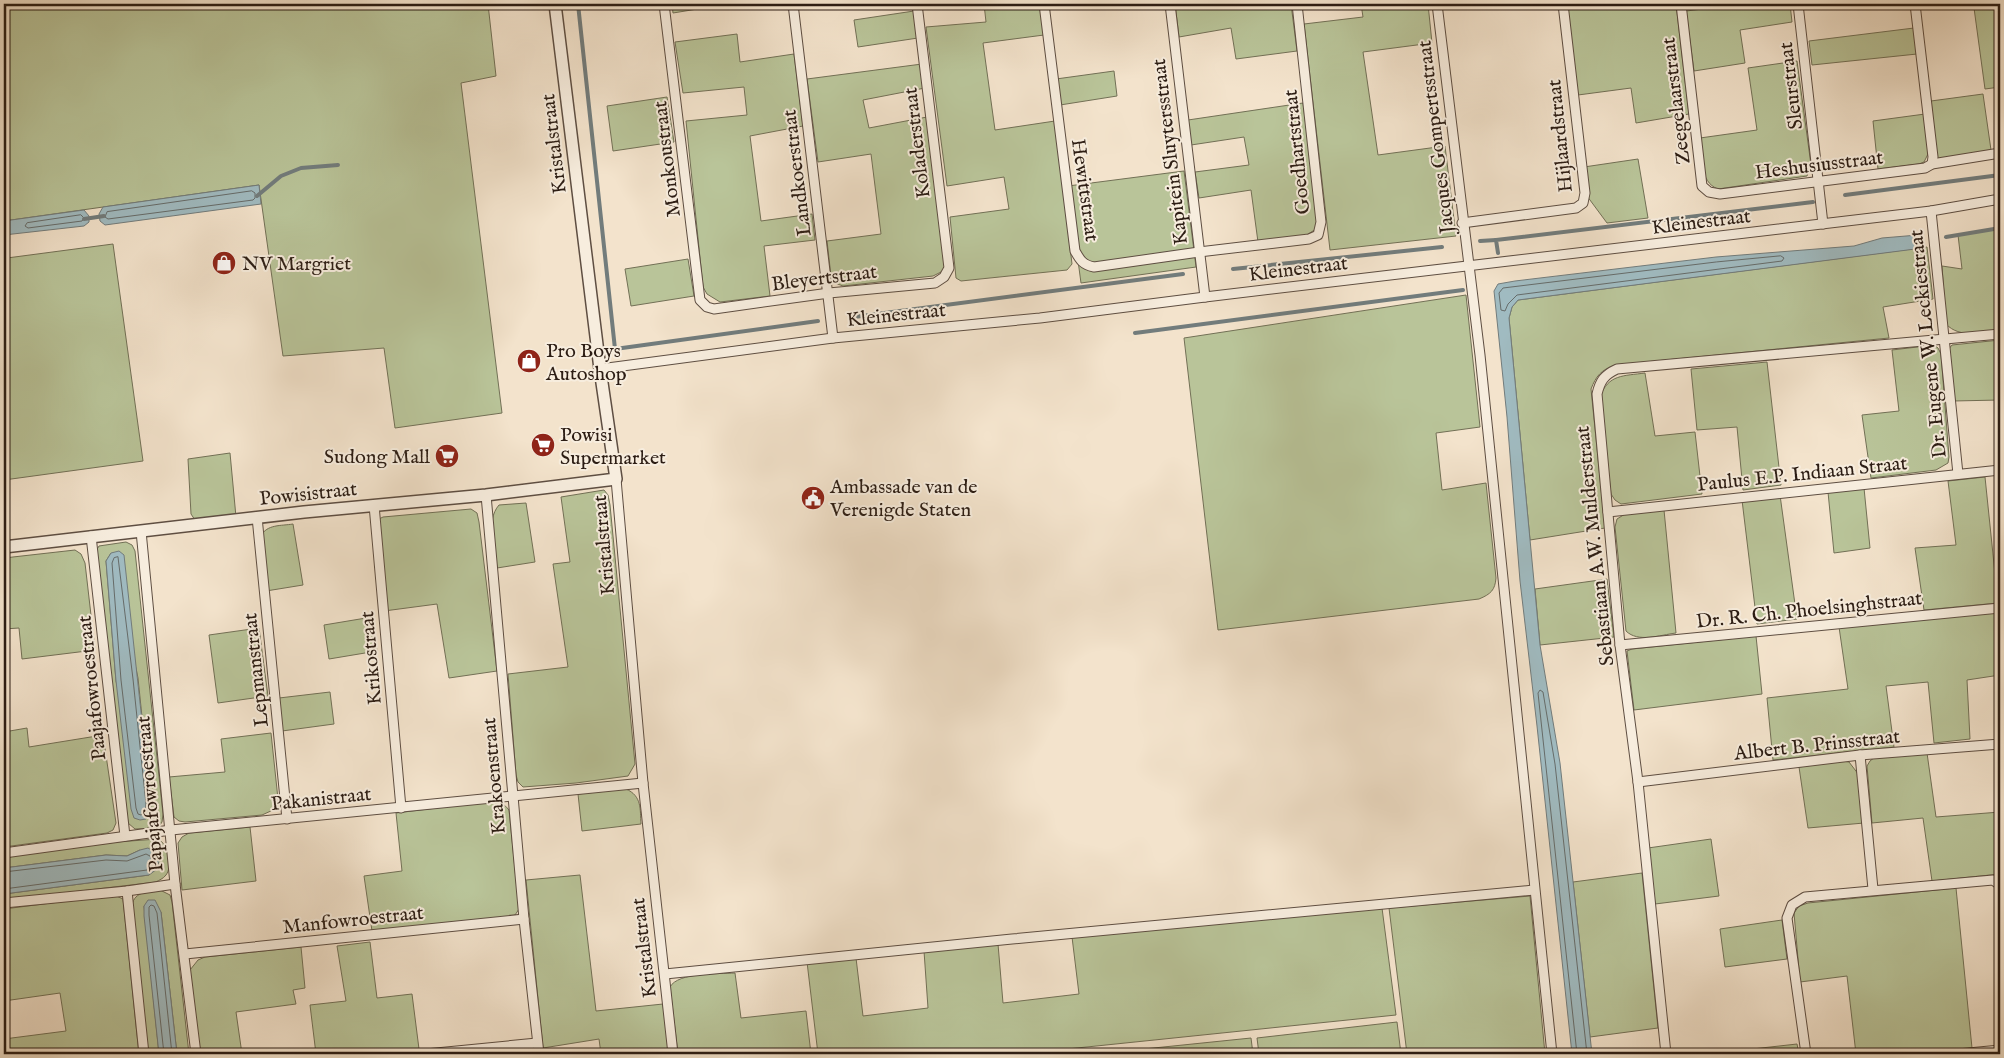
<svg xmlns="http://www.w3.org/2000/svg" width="2004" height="1058" viewBox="0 0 2004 1058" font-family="'IM FELL English',serif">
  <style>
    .green { fill: #b9c499; stroke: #727056; fill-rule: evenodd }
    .water { fill: #a0bbc1; stroke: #727c7c }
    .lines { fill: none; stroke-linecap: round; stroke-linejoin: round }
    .shore { stroke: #666c6a; stroke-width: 1 }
    .stream { stroke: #727c7c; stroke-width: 4 }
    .minor-casing { stroke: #5e4e42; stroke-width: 11 }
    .tertiary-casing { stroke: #5e4e42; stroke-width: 14 }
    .minor { stroke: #f7edde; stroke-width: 9 }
    .tertiary { stroke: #f7edde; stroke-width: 11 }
    .labels { text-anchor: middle; stroke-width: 4; stroke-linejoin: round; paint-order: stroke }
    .street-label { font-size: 20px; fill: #2c1d14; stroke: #f7edde }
    .poi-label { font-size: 20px; fill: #2c1d14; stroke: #f7edde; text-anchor: start }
  </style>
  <rect width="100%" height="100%" fill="#f3e3cc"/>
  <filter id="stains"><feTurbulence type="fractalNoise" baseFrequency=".004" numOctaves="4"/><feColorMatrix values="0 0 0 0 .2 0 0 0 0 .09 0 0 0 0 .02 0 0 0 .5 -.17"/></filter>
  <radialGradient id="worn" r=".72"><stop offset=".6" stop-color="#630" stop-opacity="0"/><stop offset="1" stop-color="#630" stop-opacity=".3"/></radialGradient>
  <g class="green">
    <polygon points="4,4 488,4 496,76 461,83 502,413 395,428 384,348 283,356 259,185 4,221"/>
    <polygon points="672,4 728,4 673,13"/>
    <polygon points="984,4 1041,4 1044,35 983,43 995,130 1055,121 1072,264 1067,270 961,281 956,278 950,217 1009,209 1004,177 947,186 926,27 986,22"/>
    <polygon points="1175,4 1291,4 1297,51 1236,59 1231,28 1179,37"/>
    <polygon points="1361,4 1428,4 1432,43 1363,52 1378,155 1445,146 1456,236 1330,250 1304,24 1363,17"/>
    <polygon points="1566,4 1676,4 1689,114 1636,123 1631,88 1578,95"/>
    <polygon points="1744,4 1790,4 1792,22 1740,30 1745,63 1694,71 1686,11"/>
    <polygon points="2000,4 2000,87 1985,89 1974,8"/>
    <polygon points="914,11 918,38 858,47 854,20"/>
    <polygon points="1914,28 1917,54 1812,65 1809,41"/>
    <polygon points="737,34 740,62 794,54 803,126 750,136 761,221 812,214 815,240 764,246 770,296 720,302 707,294 703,287 686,121 747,115 744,87 683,93 675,42"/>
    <path d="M1797,61l14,104 -4,11 -89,13c-19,-7 -16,-33 -18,-51l57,-8 -9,-62z"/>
    <polygon points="922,64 925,88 863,100 869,128 927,117 947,264 943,271 933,276 843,286 835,283 831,276 827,241 881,234 871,154 818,162 807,79"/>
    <polygon points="1114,71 1117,96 1060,105 1056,79"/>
    <polygon points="1983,94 1992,157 1940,163 1937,158 1931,101"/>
    <polygon points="667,97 674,142 613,151 607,106"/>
    <polygon points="1303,103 1318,221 1316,229 1305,236 1258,242 1251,190 1199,198 1195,172 1249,165 1244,137 1191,145 1188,120"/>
    <polygon points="1925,114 1930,150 1924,162 1919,164 1878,169 1873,121"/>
    <polygon points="1638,159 1648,218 1607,223 1587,196 1584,167"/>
    <polygon points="1184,171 1196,267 1081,283 1068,186"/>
    <path d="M2000,228v102c-18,2 -40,9 -54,-6l-4,-58 20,3 -4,-34z"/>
    <polygon points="4,235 5,235 7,258 113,244 143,461 4,480"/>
    <path d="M1927,247l6,52 -50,8 6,31 -274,27c-14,5 -19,11 -24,24l14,139 -75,12 -21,-222 3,-11 6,-7z"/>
    <polygon points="688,259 694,296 631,306 625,269"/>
    <path d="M1466,295l14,132 -44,6 6,57 44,-7 10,95c-1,12 -5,16 -17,21l-261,31 -34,-292z"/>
    <polygon points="2000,340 2000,400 1953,401 1948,350 1952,345"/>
    <polygon points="1934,345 1938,348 1941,354 1949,457 1948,463 1936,470 1871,478 1862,415 1899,411 1892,350"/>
    <polygon points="1767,362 1781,485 1743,490 1737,427 1697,430 1691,369"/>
    <path d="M1645,373l10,63 40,-4 7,62 -81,10 -6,-4 -4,-6 -11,-97c8,-23 24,-21 45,-24z"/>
    <polygon points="230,453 236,517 197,523 191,514 188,459"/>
    <polygon points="1985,477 1998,603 1924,610 1915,548 1956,545 1948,481"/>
    <polygon points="1864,488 1870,548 1834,553 1828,492"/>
    <polygon points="604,490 608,495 610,505 635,764 628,776 576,783 523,787 518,782 516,775 508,674 568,667 553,564 570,562 561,497"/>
    <polygon points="1780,495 1797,619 1757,624 1742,500"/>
    <path d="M526,503l9,59 -38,6c-2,-19 -12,-47 2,-63z"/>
    <polygon points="471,509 477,513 479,522 497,671 449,678 437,604 384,611 377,520 383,517"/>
    <path d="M1664,510l12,123c-16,2 -38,10 -50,-2l-11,-104 2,-8 8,-5z"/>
    <path d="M293,524l10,61 -37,6 -5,-55c6,-12 20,-10 32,-12z"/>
    <path d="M126,542l6,3 3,6 28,263 -1,8 -4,6 -23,1 -7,-6 -32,-272 3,-5zM111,553l27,125 13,126 -1,10 -4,5 -30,-138 -10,-120z"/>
    <polygon points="75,550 81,554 85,563 95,650 22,659 19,628 4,629 4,558"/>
    <polygon points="1607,579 1614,637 1540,645 1535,589"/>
    <polygon points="2000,612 2000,675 1967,680 1970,739 1934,743 1928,682 1886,686 1894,747 1773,760 1767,698 1848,689 1839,627"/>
    <polygon points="372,617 377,651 329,659 324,625"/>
    <polygon points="259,628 268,696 218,703 209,635"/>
    <polygon points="1756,636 1762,694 1634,710 1627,651 1632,649"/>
    <polygon points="330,692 334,724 282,731 279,698"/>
    <polygon points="27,728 29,747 103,735 116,823 113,830 107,833 4,847 4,732"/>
    <polygon points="271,733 278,799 273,810 262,815 185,822 179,821 174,817 169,777 225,772 221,739"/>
    <polygon points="1927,753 1936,817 2000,812 2000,874 1932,881 1923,818 1872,823 1867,766 1870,761 1875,757"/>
    <polygon points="1842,761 1849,762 1859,775 1864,823 1808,828 1799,767"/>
    <path d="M626,789c16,7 14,20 15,35l-59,7 -4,-37z"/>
    <path d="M493,801c8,1 11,3 16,9l10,99 -4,6 -7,2 -136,14 -8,-55 38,-5 -6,-58z"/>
    <polygon points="250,827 256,881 182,890 178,843 182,837 189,833"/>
    <path d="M158,839c10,5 15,27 8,36 -3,4 -7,5 -10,7l-152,18v-6l145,-19 -9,-25 -13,6 -21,-1 -102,13v-11l112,-15z"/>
    <polygon points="1711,839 1719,896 1655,904 1648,848"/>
    <polygon points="1642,873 1658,1028 1590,1037 1573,882"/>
    <polygon points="580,875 596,1011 663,1004 669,1054 601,1054 599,1039 543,1048 526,880"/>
    <polygon points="1956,888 1972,1048 1917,1054 1856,1054 1847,976 1800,982 1794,913 1799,906 1808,903"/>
    <path d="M160,890l10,5 2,7 17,152h-12l-16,-142 -17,-6 15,148h-12l-15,-149c3,-14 16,-13 28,-15z"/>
    <polygon points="114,895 123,899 139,1054 4,1054 4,1039 66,1031 60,993 4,1001 4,909"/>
    <polygon points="1530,896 1545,1054 1407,1054 1389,908"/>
    <polygon points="1382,908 1396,1015 1019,1054 818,1054 807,962 856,958 863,1016 928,1008 924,951 998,944 1003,1003 1079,994 1072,937"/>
    <polygon points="1782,920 1787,959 1725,967 1720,929"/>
    <polygon points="370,942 377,998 412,994 419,1049 373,1054 316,1054 310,1005 346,1001 337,946"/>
    <polygon points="301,947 305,988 293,990 296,1004 236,1012 242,1054 200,1054 190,970 198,960 205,957"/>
    <path d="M735,973l6,45 65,-7 5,43h-133l-8,-67c8,-15 49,-13 65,-14z"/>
    <polygon points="1397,1022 1401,1054 1259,1054 1257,1038"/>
    <polygon points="1251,1038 1253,1054 1105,1054 1105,1053"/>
    <polygon points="1797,1044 1799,1054 1708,1054"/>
    <polygon points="523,1048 528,1049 533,1054 473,1054"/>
  </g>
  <g class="water">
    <polygon points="259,185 261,204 105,225 100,221 99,214 103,207"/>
    <polygon points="84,210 89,216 89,222 84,226 4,235 4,221"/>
    <polygon points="1918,235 1922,237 1923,248 1518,300 1512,307 1509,318 1540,645 1560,763 1592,1054 1572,1054 1537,726 1520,581 1507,417 1494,291 1498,284 1515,281 1716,257 1854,246 1882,238"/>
    <polygon points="119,551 124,555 151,804 150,814 146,819 140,820 134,818 131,809 116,681 106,561 111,553"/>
    <polygon points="148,848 154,852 159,861 157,869 149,875 4,894 4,868 106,855 127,856 140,850"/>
    <polygon points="148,900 155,900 161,912 177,1054 159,1054 144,916 144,906"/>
  </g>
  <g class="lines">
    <g class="shore">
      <polygon points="252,191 255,193 255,198 253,200 108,219 105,217 107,212"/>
      <polygon points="81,215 84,218 82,221 28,228 25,226 27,223"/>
      <polygon points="1781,256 1784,258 1782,261 1517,295 1508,304 1505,311 1501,310 1499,293 1503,288 1716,262"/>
      <polygon points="118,557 133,679 146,804 145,812 141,815 138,814 136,808 121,680 112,563 114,558"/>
      <polyline points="4,872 106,860 127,861 146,854 150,856 153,862 152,866 147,870 4,889"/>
      <polyline points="164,1054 149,915 149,907 151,905 154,906 157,913 172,1054"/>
      <polyline points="1577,1054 1538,693 1540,690 1543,692 1555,764 1587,1054"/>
    </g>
    <g class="stream">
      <polyline points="578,4 615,349 818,321"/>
      <polyline points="1845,195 2000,175"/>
      <polyline points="257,196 281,176 301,168 338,165"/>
      <polyline points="84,219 104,216"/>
      <polyline points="1946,237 2000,228"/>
      <polyline points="1480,241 1496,240"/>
      <polyline points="1498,253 1496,240 1813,202"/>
      <polyline points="1233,269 1442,247"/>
      <polyline points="854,317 1183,274"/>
      <polyline points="1135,333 1463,290"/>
    </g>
    <g class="minor-casing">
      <g id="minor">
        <polyline points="664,4 700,300 707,307 714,309 829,293 935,283 944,277 949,268 917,4"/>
        <polyline points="793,4 833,338"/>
        <path d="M1044,4l31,247c5,9 8,14 19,16l105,-15 110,-13 9,-4 3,-13 -24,-218"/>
        <polyline points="1170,4 1205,297"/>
        <polyline points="1437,4 1480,355 1552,1054"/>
        <polyline points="1681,4 1702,186 1709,192 1720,194 1925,168 1932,164 2000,153"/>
        <polyline points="1798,4 1823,224"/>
        <polyline points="1915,4 1933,157 1932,164"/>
        <polyline points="1931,211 1958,474"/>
        <polyline points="1462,223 1576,208 1583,203 1585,193 1563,4"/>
        <polyline points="600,369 833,338 1040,318 1205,297 1931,211 2000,199"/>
        <polyline points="616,479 643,783 673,1054"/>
        <polyline points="486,495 524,919 539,1054"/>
        <polyline points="374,505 401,808"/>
        <polyline points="1608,512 2000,470"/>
        <polyline points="257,517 287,819"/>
        <polyline points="141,531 175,884 196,1054"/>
        <polyline points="91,536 125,836"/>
        <polyline points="1620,645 2000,608"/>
        <polyline points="1860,755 1873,889"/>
        <polyline points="1638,782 1860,755 2000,744"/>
        <polyline points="4,853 171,830 643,783"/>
        <polyline points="127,891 144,1054"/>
        <polyline points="4,903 127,891 175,884"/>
        <polyline points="185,954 524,919"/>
        <polyline points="665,974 1012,939 1534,890"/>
        <polyline points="426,1054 537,1043"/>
        <path d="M1666,1054l-28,-272 -18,-137 -23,-251c3,-13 7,-19 20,-25l383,-35"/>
        <polyline points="1806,1054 1787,918 1792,905 1805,897 1993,880 2000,885"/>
        <polyline points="1958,1054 2000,1050"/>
      </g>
    </g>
    <g class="tertiary-casing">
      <polyline id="tertiary" points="4,547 304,512 486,495 616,479 600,369 555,4"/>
    </g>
    <use href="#minor" class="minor"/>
    <use href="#tertiary" class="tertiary"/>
  </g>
  <defs>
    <g id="shop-disc" transform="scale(1.25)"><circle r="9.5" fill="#8f2418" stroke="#f7edde"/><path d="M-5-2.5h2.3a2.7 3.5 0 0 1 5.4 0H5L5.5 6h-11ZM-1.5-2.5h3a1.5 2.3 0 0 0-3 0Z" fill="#fff"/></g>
    <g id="supermarket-disc" transform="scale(1.25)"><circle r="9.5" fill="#8f2418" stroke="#f7edde"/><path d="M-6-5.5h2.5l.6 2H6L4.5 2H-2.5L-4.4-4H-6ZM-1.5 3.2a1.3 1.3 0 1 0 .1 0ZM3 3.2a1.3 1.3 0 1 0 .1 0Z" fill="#fff"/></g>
    <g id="civic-disc" transform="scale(1.25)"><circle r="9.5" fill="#8f2418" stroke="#f7edde"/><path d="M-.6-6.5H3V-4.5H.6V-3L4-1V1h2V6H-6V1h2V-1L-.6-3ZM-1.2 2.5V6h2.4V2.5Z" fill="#fff"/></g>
  </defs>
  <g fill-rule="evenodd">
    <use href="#shop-disc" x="224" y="263"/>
    <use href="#shop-disc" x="529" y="361"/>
    <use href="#supermarket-disc" x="543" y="445"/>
    <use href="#supermarket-disc" x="447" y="456"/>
    <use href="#civic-disc" x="813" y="498"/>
  </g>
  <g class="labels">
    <g class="street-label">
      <text transform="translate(1790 86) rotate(-97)" y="7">Sleurstraat</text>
      <text transform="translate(1675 101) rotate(-97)" y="7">Zeegelaarstraat</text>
      <text transform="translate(1559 136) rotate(-96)" y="7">Hijlaardstraat</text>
      <text transform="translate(1435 137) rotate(-97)" y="7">Jacques Gompertsstraat</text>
      <text transform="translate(916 143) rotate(-97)" y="7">Koladerstraat</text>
      <text transform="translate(553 144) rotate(-97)" y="7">Kristalstraat</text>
      <text transform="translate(1169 152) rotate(-97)" y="7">Kapitein Sluytersstraat</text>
      <text transform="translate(1296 152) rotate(-96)" y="7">Goedhartstraat</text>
      <text transform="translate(666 159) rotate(-97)" y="7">Monkoustraat</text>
      <text transform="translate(1819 164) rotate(-7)" y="7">Heshusiusstraat</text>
      <text transform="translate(796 173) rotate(-97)" y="7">Landkoerstraat</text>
      <text transform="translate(1086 190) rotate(82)" y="7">Hewittstraat</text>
      <text transform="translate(1701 221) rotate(-7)" y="7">Kleinestraat</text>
      <text transform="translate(1298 268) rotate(-7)" y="7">Kleinestraat</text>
      <text transform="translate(824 277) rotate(-7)" y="7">Bleyertstraat</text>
      <text transform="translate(896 314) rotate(-6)" y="7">Kleinestraat</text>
      <text transform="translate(1927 344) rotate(-96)" y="7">Dr. Eugene W. Leckiestraat</text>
      <text transform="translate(1802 473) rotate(-6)" y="7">Paulus E.P. Indiaan Straat</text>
      <text transform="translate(308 493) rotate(-6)" y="7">Powisistraat</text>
      <text transform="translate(603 545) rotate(-95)" y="7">Kristalstraat</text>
      <text transform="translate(1594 546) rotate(-96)" y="7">Sebastiaan A.W. Mulderstraat</text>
      <text transform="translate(1809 609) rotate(-6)" y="7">Dr. R. Ch. Phoelsinghstraat</text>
      <text transform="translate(370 658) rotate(-95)" y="7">Krikostraat</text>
      <text transform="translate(255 670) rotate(-96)" y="7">Lepmanstraat</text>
      <text transform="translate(91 688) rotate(-96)" y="7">Paajafowroestraat</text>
      <text transform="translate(1817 744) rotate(-6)" y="7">Albert B. Prinsstraat</text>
      <text transform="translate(493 776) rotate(-95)" y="7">Krakoenstraat</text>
      <text transform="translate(149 794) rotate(-95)" y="7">Papajafowroestraat</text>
      <text transform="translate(321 798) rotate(-6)" y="7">Pakanistraat</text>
      <text transform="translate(353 919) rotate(-6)" y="7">Manfowroestraat</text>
      <text transform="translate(643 948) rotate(-97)" y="7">Kristalstraat</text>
    </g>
    <g class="poi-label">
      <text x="242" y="270">NV Margriet</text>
      <text x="546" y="357">Pro Boys<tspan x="546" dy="23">Autoshop</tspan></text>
      <text x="560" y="441">Powisi<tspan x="560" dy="23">Supermarket</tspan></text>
      <text x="430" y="463" text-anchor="end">Sudong Mall</text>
      <text x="830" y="493">Ambassade van de<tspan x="830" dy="23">Verenigde Staten</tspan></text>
    </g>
  </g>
  <rect width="2004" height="1058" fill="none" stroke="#f3e3cc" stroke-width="20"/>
  <rect x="5" y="5" width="1994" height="1048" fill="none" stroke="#2c1d14" stroke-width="2.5"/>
  <rect x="10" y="10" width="1984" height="1038" fill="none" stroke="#2c1d14"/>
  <rect width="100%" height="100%" filter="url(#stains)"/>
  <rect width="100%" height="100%" fill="url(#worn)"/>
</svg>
